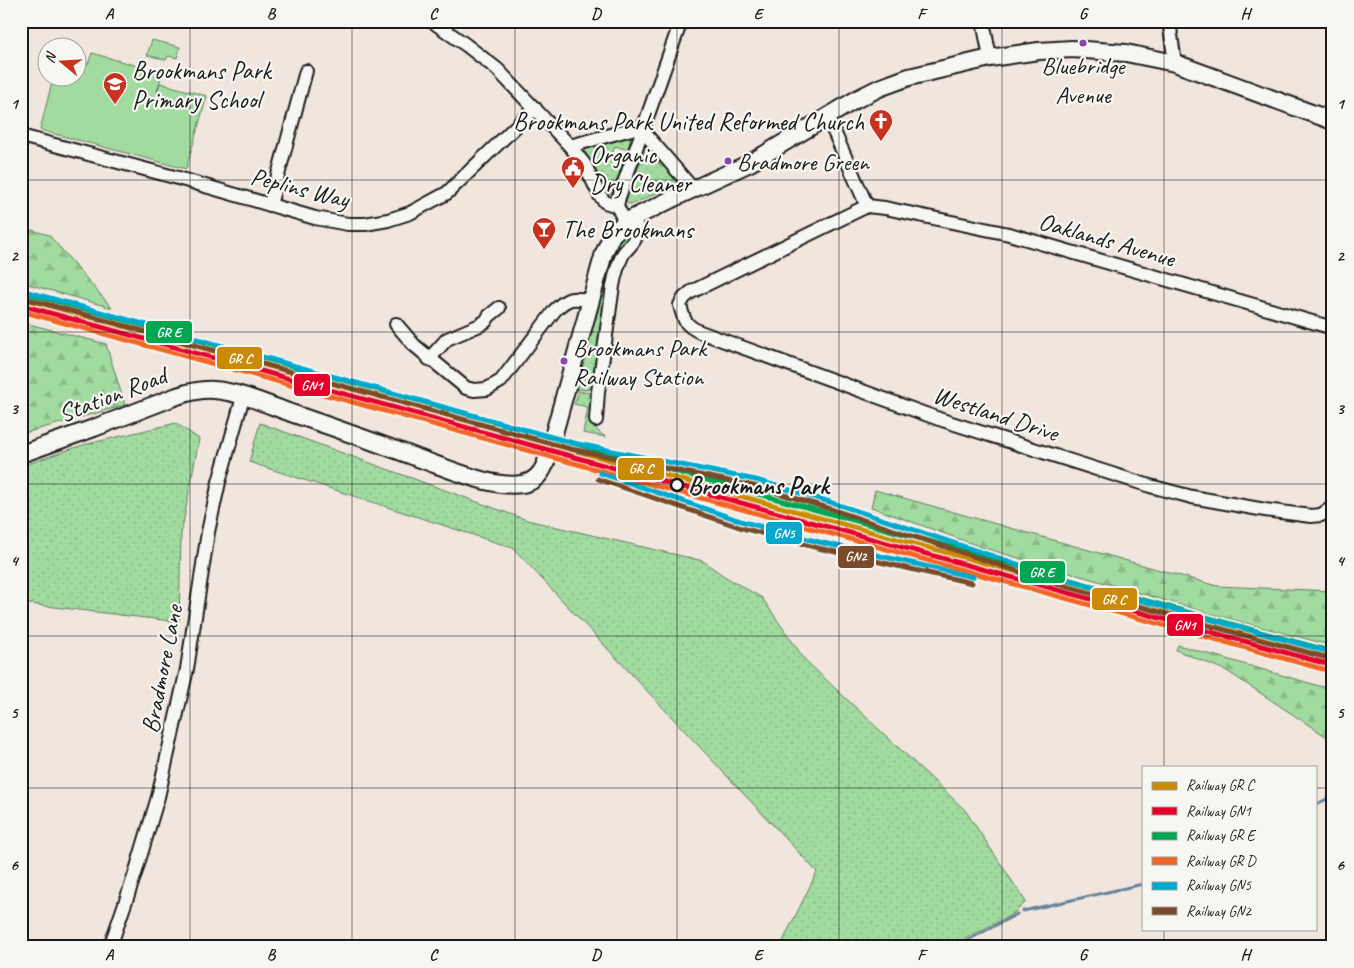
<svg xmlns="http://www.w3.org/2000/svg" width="1354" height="968" viewBox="0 0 1354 968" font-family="Caveat,sans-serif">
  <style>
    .grass { fill: url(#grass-dots); stroke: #5e7c5e }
    .forest { fill: url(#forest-firs); stroke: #5e7c5e }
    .park { fill: #a1dba0; stroke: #5e7c5e }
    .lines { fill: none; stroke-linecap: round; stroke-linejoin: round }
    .stream { stroke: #66829c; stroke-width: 3 }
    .minor-casing { stroke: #1c1c1c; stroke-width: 16 }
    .tertiary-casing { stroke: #1c1c1c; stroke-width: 20 }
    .minor { stroke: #f6f6f2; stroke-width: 12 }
    .tertiary { stroke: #f6f6f2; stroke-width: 16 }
    .rail-1-casing { stroke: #f6f6f2; stroke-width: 9 }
    .rail-2-casing { stroke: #f6f6f2; stroke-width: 9 }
    .rail-3-casing { stroke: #f6f6f2; stroke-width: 9 }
    .rail-4-casing { stroke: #f6f6f2; stroke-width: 9 }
    .rail-5-casing { stroke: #f6f6f2; stroke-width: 9 }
    .rail-6-casing { stroke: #f6f6f2; stroke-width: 9 }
    .rail-1 { stroke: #cb8a06; stroke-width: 5 }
    .rail-2 { stroke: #e4002b; stroke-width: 5 }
    .rail-3 { stroke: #00a651; stroke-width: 5 }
    .rail-4 { stroke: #f26522; stroke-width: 5 }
    .rail-5 { stroke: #00a9ce; stroke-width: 5 }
    .rail-6 { stroke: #7a4b2a; stroke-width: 5 }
    .grid { fill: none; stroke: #1c1c1c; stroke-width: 1; stroke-opacity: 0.55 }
    .bus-dot { fill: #8e44ad; stroke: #f6f6f2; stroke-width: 2 }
    .stop-dot { fill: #f6f6f2; stroke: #1c1c1c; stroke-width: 2.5 }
    .labels { text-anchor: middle; stroke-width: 4.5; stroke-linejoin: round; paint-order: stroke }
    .bus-label { font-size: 24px; fill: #1c1c1c; stroke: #f6f6f2; text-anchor: start }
    .poi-label { font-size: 25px; fill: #1c1c1c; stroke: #f6f6f2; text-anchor: start }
    .street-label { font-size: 25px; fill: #1c1c1c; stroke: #f6f6f2 }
    .stop-label { font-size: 25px; font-weight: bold; fill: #1c1c1c; stroke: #f6f6f2; text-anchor: start }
    .line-badge { stroke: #f6f6f2; stroke-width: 2 }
    .badge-label { font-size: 14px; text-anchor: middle; font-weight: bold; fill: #fff }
    .neatline { fill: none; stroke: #1c1c1c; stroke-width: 2 }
    .grid-label { font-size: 16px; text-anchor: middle; font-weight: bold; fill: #1c1c1c }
  </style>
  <defs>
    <pattern id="grass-dots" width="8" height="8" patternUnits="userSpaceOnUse" patternTransform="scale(1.25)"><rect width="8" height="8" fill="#a1dba0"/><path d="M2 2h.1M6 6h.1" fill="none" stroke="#8abb89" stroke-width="1.8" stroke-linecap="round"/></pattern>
    <pattern id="forest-firs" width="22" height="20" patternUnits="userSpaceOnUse" patternTransform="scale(1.25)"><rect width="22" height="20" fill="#a1dba0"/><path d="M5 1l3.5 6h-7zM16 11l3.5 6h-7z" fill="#8abb89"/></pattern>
  </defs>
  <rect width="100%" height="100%" fill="#f1e6de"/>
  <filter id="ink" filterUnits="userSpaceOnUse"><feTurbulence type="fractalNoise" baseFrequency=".02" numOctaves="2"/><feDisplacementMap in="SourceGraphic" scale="10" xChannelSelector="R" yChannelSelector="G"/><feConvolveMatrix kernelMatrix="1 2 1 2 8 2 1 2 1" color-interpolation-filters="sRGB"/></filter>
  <g filter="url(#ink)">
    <g class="grass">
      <polygon points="631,136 628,150 615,146 611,157 624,162 615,186 612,185 611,189 614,191 613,192 610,194 607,193 586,154 585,149"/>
      <polygon points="646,146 661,161 659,163 662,167 665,165 676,179 676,182 672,186 633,204 628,204 626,202"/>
      <path d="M627,230h2l3,2 -22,43h-2l-1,-1c1,-17 11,-31 20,-44z"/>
      <polygon points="603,287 607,289 593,387 590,388 589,390 578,389 575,392 574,390"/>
      <path d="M579,391l10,2v2l3,2c0,17 -4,30 14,40l-23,-4 5,-26 -14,-3z"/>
      <polygon points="176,423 199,439 181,534 179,622 21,603 21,466 83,445"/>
      <polygon points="260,423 527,520 703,561 724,576 762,598 805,660 965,810 1026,902 1013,914 949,947 780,947 817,872 513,548 249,462"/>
    </g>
    <g class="forest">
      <polygon points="21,227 49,235 112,308 21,282"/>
      <polygon points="21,322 106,344 125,405 21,434"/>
      <polygon points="875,490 1217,586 1333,591 1333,646 1212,614 984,548 871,507"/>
      <polygon points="1178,645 1333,690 1333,741 1227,671 1176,650"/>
    </g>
    <g class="park">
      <polygon points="152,40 180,47 177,58 168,56 166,60 147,55"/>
      <polygon points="92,53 162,73 157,92 160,83 207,96 186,169 40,130 53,78 78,78 78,62 88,64"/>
    </g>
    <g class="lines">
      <g class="stream">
        <polyline points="1315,805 1325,800 1333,792"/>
        <polyline points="1023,911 1143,884"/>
        <polyline points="955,947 1017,914"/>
      </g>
      <g class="minor-casing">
        <g id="minor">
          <polyline points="432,21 466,45 497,69 570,146 585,165 600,196 605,202 617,206"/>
          <polyline points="983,21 990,58"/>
          <polyline points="1169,21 1175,63"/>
          <polyline points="827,116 867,206"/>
          <polyline points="21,136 178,178 315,218 348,224 365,224 388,220 410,213 447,193 535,108"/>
          <polyline points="570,146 635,128 642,130 693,189"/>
          <polyline points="270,205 306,71"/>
          <polyline points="625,222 617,206 619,197 681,21"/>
          <path d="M396,324l18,21 52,43 8,2 13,-1 14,-8 54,-71c13,-13 18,-13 35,-9"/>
          <path d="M1333,328l-324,-94 -124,-26 -18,-2 -176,86 -7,6 -4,7c4,16 5,20 20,27l239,87 211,67 42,11 73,13 46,6 10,-1 12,-8"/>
          <polyline points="429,359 447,339 480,325 486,321 489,316 499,308"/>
          <path d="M596,420l2,-28 15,-106c2,-11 5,-22 10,-32 5,-7 15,-14 14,-24 0,-4 -2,-9 -3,-12"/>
          <polyline points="110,947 135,874 158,797 187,669 208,532 219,482 243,397"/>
        </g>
      </g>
      <g class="tertiary-casing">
        <path id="tertiary" d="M21,454l73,-26 83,-32c12,-4 24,-7 37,-6 26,2 52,14 77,23 47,16 95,33 143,51 26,9 61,24 88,20 13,-2 20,-11 24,-22l58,-209 8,-18 13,-13 49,-24 76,-35 107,-64 22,-11 30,-11 81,-19 49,-7 33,-2 54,4 49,10 158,58"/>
      </g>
      <use href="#minor" class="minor"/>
      <use href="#tertiary" class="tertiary"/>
      <g class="rail-1-casing">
        <polyline id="rail-1" points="21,298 1333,659"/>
      </g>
      <g class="rail-2-casing">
        <polyline id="rail-2" points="21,305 1331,665"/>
      </g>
      <g class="rail-3-casing">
        <polyline id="rail-3" points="23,292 1333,652"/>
      </g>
      <g class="rail-4-casing">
        <polyline id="rail-4" points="21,311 1330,671"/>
      </g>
      <g class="rail-5-casing">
        <g id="rail-5">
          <polyline points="21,290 573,443 756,480 830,502 1059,578 1333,653"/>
          <polyline points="600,473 744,522 819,542 973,577"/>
        </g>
      </g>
      <g class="rail-6-casing">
        <g id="rail-6">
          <polyline points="21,297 571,449 754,486 828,508 1057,584 1331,659"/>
          <polyline points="598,479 742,528 818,548 972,583"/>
        </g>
      </g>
      <use href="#rail-1" class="rail-1"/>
      <use href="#rail-2" class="rail-2"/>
      <use href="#rail-3" class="rail-3"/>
      <use href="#rail-4" class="rail-4"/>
      <use href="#rail-5" class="rail-5"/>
      <use href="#rail-6" class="rail-6"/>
    </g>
  </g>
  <path class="grid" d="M190,21v926M352,21v926M515,21v926M677,21v926M839,21v926M1002,21v926M1164,21v746M21,180h1312M21,332h1312M21,484h1312M21,636h1312M21,788h1122M1315,788h18M1164,929v18"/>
  <defs>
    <g id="school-pin" transform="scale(1.25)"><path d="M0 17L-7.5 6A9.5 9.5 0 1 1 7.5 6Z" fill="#c8321e" stroke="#f6f6f2"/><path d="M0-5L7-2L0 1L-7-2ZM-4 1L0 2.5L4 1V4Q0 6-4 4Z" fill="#fff"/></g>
    <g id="church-pin" transform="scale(1.25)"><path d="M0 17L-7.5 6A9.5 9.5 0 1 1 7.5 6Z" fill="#c8321e" stroke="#f6f6f2"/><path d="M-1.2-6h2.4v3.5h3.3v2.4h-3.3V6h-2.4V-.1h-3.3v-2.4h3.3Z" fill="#fff"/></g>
    <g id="civic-pin" transform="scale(1.25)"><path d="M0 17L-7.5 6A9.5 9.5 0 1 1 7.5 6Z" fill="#c8321e" stroke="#f6f6f2"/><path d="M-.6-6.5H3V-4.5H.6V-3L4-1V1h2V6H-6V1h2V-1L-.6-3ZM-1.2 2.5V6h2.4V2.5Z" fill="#fff"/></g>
    <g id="bar-pin" transform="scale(1.25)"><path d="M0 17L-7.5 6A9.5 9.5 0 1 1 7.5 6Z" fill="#c8321e" stroke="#f6f6f2"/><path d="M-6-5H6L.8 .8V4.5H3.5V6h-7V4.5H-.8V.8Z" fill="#fff"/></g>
  </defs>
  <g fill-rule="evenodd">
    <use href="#school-pin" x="115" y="84"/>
    <use href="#church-pin" x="881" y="121"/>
    <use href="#civic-pin" x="573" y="168"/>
    <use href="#bar-pin" x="544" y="229"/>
  </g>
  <g class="bus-dot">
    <circle cx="1083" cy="43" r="4.5"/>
    <circle cx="728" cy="161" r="4.5"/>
    <circle cx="564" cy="361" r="4.5"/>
  </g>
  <circle class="stop-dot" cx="677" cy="485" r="6"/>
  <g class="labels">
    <g class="bus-label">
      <text x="1083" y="74" text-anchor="middle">Bluebridge<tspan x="1083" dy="29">Avenue</tspan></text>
      <text x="737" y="170">Bradmore Green</text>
      <text x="573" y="356">Brookmans Park<tspan x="573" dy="29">Railway Station</tspan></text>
    </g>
    <g class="poi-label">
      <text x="132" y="79">Brookmans Park<tspan x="132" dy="29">Primary School</tspan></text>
      <text x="864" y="130" text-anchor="end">Brookmans Park United Reformed Church</text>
      <text x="590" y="163">Organic<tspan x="590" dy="29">Dry Cleaner</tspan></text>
      <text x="562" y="238">The Brookmans</text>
    </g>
    <g class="street-label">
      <text transform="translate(300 187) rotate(14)" y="9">Peplins Way</text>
      <text transform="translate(1107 239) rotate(16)" y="9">Oaklands Avenue</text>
      <text transform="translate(112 394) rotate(-21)" y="9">Station Road</text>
      <text transform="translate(996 413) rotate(18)" y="9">Westland Drive</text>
      <text transform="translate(161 669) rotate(-79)" y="9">Bradmore Lane</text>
    </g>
    <g class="stop-label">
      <text x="688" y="494">Brookmans Park</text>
    </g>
  </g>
  <g class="line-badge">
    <rect x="145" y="320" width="48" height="24" rx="5" fill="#00a651"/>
    <rect x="216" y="346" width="47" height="24" rx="5" fill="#cb8a06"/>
    <rect x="293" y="373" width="38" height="24" rx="5" fill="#e4002b"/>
    <rect x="617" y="457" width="48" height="24" rx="5" fill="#cb8a06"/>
    <rect x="765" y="521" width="38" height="24" rx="5" fill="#00a9ce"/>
    <rect x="837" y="545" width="38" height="24" rx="5" fill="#7a4b2a"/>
    <rect x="1019" y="560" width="47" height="24" rx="5" fill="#00a651"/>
    <rect x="1091" y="587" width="47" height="24" rx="5" fill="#cb8a06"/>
    <rect x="1166" y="613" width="38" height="24" rx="5" fill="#e4002b"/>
  </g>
  <g class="badge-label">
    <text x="169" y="337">GR E</text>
    <text x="240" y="363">GR C</text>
    <text x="312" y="390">GN1</text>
    <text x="641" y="473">GR C</text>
    <text x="784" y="538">GN5</text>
    <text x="856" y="561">GN2</text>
    <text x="1042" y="577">GR E</text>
    <text x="1114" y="604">GR C</text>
    <text x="1185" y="630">GN1</text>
  </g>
  <rect width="1354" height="968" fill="none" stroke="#f6f6f2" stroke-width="55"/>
  <rect x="1142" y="766" width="175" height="165" fill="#f6f6f2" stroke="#9f9f9c"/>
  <rect x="1152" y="782" width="25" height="8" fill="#cb8a06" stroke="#9f9f9c"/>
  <text x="1186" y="790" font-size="15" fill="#1c1c1c">Railway GR C</text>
  <rect x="1152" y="807" width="25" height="8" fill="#e4002b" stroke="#9f9f9c"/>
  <text x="1186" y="816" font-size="15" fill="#1c1c1c">Railway GN1</text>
  <rect x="1152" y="832" width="25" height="8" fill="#00a651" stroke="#9f9f9c"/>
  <text x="1186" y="840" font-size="15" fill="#1c1c1c">Railway GR E</text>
  <rect x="1152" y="857" width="25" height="8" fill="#f26522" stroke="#9f9f9c"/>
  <text x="1186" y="866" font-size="15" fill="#1c1c1c">Railway GR D</text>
  <rect x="1152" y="882" width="25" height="8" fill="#00a9ce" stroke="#9f9f9c"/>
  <text x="1186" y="890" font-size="15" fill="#1c1c1c">Railway GN5</text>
  <rect x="1152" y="907" width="25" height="8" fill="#7a4b2a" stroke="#9f9f9c"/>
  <text x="1186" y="916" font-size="15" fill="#1c1c1c">Railway GN2</text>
  <g transform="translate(62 62) rotate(288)"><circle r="24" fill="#f6f6f2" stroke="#9f9f9c"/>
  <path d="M0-4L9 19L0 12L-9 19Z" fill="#c8321e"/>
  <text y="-8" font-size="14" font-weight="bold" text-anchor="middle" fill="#1c1c1c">N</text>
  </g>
  <rect x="28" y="28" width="1298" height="912" class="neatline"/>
  <g class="grid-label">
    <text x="109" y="19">A</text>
    <text x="271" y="19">B</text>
    <text x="433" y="19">C</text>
    <text x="596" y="19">D</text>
    <text x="758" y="19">E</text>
    <text x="921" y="19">F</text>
    <text x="1083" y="19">G</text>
    <text x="1245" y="19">H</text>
    <text x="14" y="109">1</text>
    <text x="1340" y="109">1</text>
    <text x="14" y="261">2</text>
    <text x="1340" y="261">2</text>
    <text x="14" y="414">3</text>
    <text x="1340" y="414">3</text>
    <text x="14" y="566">4</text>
    <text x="1340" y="566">4</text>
    <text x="14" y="718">5</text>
    <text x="1340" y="718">5</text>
    <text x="14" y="870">6</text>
    <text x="1340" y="870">6</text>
    <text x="109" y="960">A</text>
    <text x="271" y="960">B</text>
    <text x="433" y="960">C</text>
    <text x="596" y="960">D</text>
    <text x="758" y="960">E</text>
    <text x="921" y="960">F</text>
    <text x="1083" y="960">G</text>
    <text x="1245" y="960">H</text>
  </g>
</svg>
